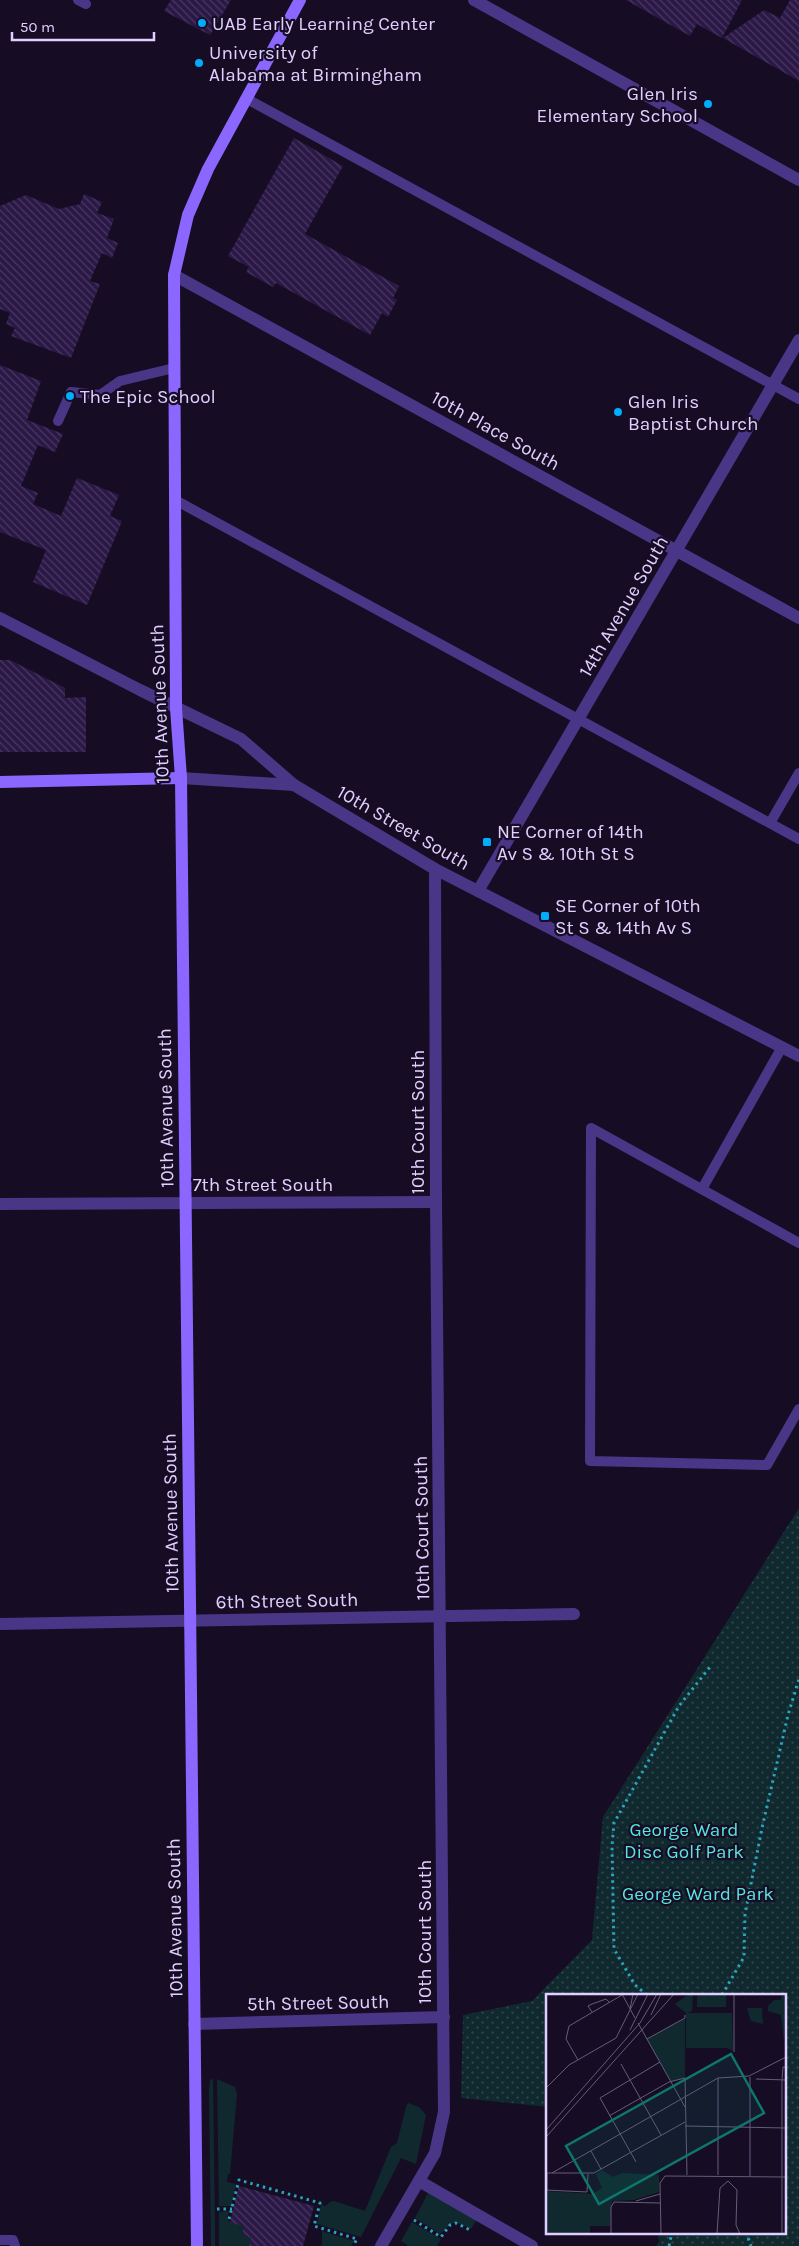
<svg xmlns="http://www.w3.org/2000/svg" width="799" height="2246" viewBox="0 0 799 2246" font-family="Karla,sans-serif">
  <style>
    .green { fill: #10292f }
    .park { fill: url(#park-dots) }
    .building { fill: url(#building-back-hatch) }
    .lines { fill: none; stroke-linecap: round; stroke-linejoin: round }
    .path { stroke: #29a4bb; stroke-width: 3; stroke-dasharray: 2.5 4; stroke-linecap: butt }
    .lane { stroke: #4a3686; stroke-width: 10 }
    .street { stroke: #4a3686; stroke-width: 12 }
    .secondary { stroke: #8c67ff; stroke-width: 12 }
    .poi-dot { fill: #00acfb; stroke: #160d24; stroke-width: 2 }
    .labels { text-anchor: middle; stroke-width: 4.5; stroke-linejoin: round; paint-order: stroke }
    .poi-label { font-size: 19px; fill: #e0d0ff; stroke: #160d24; text-anchor: start }
    .street-label { font-size: 19px; fill: #e0d0ff; stroke: #160d24 }
    .park-label { font-size: 19px; fill: #57e5e0; stroke: #160d24 }
    .inset-road { fill: none; stroke: #675b7c; stroke-width: 1 }
    .view { fill: #0f766e; fill-opacity: 0.15; stroke: #0f766e; stroke-width: 2.5 }
    .inset-edge { fill: none; stroke: #e0d0ff; stroke-width: 2.5 }
  </style>
  <defs>
    <pattern id="park-dots" width="8" height="8" patternUnits="userSpaceOnUse" patternTransform="scale(1.25)"><rect width="8" height="8" fill="#10292f"/><path d="M2 2h.1M6 6h.1" fill="none" stroke="#32474e" stroke-width="1.8" stroke-linecap="round"/></pattern>
    <pattern id="building-back-hatch" width="6" height="6" patternUnits="userSpaceOnUse" patternTransform="scale(1.25)"><rect width="6" height="6" fill="#2b1846"/><path d="M-1 5l2 2M0 0l6 6M5-1l2 2" fill="none" stroke="#493962"/></pattern>
  </defs>
  <rect width="100%" height="100%" fill="#160d24"/>
  <g class="green">
    <polygon points="213,2079 215,2233 215,2246 211,2246 209,2088 210,2080"/>
    <polygon points="217,2079 235,2087 237,2094 230,2174 228,2174 227,2182 236,2184 231,2206 219,2206"/>
    <polygon points="408,2103 419,2107 426,2115 416,2164 401,2158 361,2237 317,2224 321,2205 326,2206 330,2202 334,2201 365,2211 391,2147 397,2143 406,2107"/>
    <polygon points="428,2193 477,2219 471,2229 455,2222 451,2224 440,2234 415,2218"/>
    <polygon points="229,2211 227,2219 230,2222 244,2226 242,2235 251,2238 249,2246 219,2246 219,2212"/>
    <polygon points="412,2222 441,2239 437,2246 409,2246 401,2241"/>
    <polygon points="322,2231 354,2241 351,2246 317,2246 322,2245"/>
  </g>
  <polygon class="park" points="799,1508 799,2246 656,2246 659,2242 658,2232 785,2232 785,1995 548,1995 548,2107 461,2098 463,2015 532,2001 592,1940 603,1817"/>
  <g class="building">
    <polygon points="171,0 231,0 210,35 164,11"/>
    <polygon points="626,0 742,0 722,38 697,24 690,36"/>
    <polygon points="790,0 799,0 799,81 723,38 764,10 780,18"/>
    <polygon points="294,138 343,166 305,234 399,286 393,298 397,300 388,317 382,313 370,335 276,283 273,287 246,272 249,267 228,256"/>
    <polygon points="84,194 102,202 97,213 114,219 107,238 118,243 112,258 102,253 90,281 100,284 71,358 11,336 15,328 6,324 10,313 0,309 0,206 26,195 59,209 80,204"/>
    <polygon points="0,365 41,381 27,420 63,434 55,452 38,445 21,486 38,493 33,504 61,516 77,478 119,495 110,516 122,521 87,605 33,582 46,550 0,532"/>
    <polygon points="0,660 10,660 65,688 65,698 86,697 86,752 0,752"/>
    <polygon points="239,2186 314,2206 303,2246 249,2246 251,2238 242,2235 244,2226 230,2223"/>
  </g>
  <g class="lines">
    <g class="path">
      <polyline points="647,1995 635,1985 614,1949 612,1846 614,1823 679,1706 710,1667"/>
      <polyline points="665,1995 667,1995"/>
      <polyline points="722,1995 744,1957 745,1914 762,1828 788,1715 799,1679"/>
      <polyline points="217,2209 232,2209"/>
      <polyline points="229,2219 239,2180 320,2203 314,2226 357,2239 353,2246"/>
      <polyline points="414,2220 441,2237 450,2225 456,2223 470,2230"/>
      <polyline points="746,2232 751,2246"/>
      <polyline points="669,2246 672,2232"/>
    </g>
    <g class="lane">
      <polyline points="78,0 86,4"/>
      <polyline points="247,99 799,399"/>
      <polyline points="58,421 71,392 100,395 120,381 174,368"/>
      <polyline points="175,500 799,839"/>
      <polyline points="770,823 799,773"/>
      <polyline points="702,1189 782,1047"/>
      <polyline points="799,1243 591,1128 590,1461 767,1465 799,1409"/>
      <polyline points="0,2240 13,2240 15,2246"/>
    </g>
    <g class="street">
      <polyline points="474,0 799,180"/>
      <polyline points="174,275 799,618"/>
      <polyline points="0,618 140,690 241,739 294,785 435,869 799,1056"/>
      <polyline points="181,778 294,785"/>
      <polyline points="478,891 799,340"/>
      <polyline points="0,1204 436,1202"/>
      <polyline points="0,1624 574,1614"/>
      <polyline points="194,2024 444,2017"/>
      <polyline points="419,2181 532,2246"/>
      <polyline points="381,2246 435,2153 444,2112 436,1202 435,869"/>
    </g>
    <g class="secondary">
      <polyline points="0,782 181,778"/>
      <polyline points="197,2246 181,778 176,708 174,275 188,215 208,169 300,0"/>
    </g>
  </g>
  <g class="poi-dot">
    <circle cx="202" cy="23" r="5"/>
    <circle cx="199" cy="63" r="5"/>
    <circle cx="708" cy="104" r="5"/>
    <circle cx="70" cy="396" r="5"/>
    <circle cx="618" cy="412" r="5"/>
    <rect x="482" y="837" width="10" height="10" rx="2.5"/>
    <rect x="540" y="911" width="10" height="10" rx="2.5"/>
  </g>
  <g class="labels">
    <g class="poi-label">
      <text x="212" y="30">UAB Early Learning Center</text>
      <text x="209" y="59">University of<tspan x="209" dy="22">Alabama at Birmingham</tspan></text>
      <text x="698" y="100" text-anchor="end">Glen Iris<tspan x="698" dy="22">Elementary School</tspan></text>
      <text x="80" y="403">The Epic School</text>
      <text x="628" y="408">Glen Iris<tspan x="628" dy="22">Baptist Church</tspan></text>
      <text x="497" y="838">NE Corner of 14th<tspan x="497" dy="22">Av S &amp; 10th St S</tspan></text>
      <text x="555" y="912">SE Corner of 10th<tspan x="555" dy="22">St S &amp; 14th Av S</tspan></text>
    </g>
    <g class="street-label">
      <text transform="translate(496 430) rotate(29)" y="7">10th Place South</text>
      <text transform="translate(623 606) rotate(-60)" y="7">14th Avenue South</text>
      <text transform="translate(159 704) rotate(-92)" y="7">10th Avenue South</text>
      <text transform="translate(404 827) rotate(30)" y="7">10th Street South</text>
      <text transform="translate(165 1108) rotate(-91)" y="7">10th Avenue South</text>
      <text transform="translate(417 1122) rotate(-90)" y="7">10th Court South</text>
      <text x="263" y="1191">7th Street South</text>
      <text transform="translate(170 1513) rotate(-91)" y="7">10th Avenue South</text>
      <text transform="translate(421 1528) rotate(-91)" y="7">10th Court South</text>
      <text transform="translate(287 1600) rotate(-1)" y="7">6th Street South</text>
      <text transform="translate(174 1918) rotate(-91)" y="7">10th Avenue South</text>
      <text transform="translate(424 1932) rotate(-90)" y="7">10th Court South</text>
      <text transform="translate(318 2002) rotate(-1)" y="7">5th Street South</text>
    </g>
    <g class="park-label">
      <text x="684" y="1836">George Ward<tspan x="684" dy="22">Disc Golf Park</tspan></text>
      <text x="698" y="1900">George Ward Park</text>
    </g>
  </g>
  <g transform="translate(546 1994)">
    <rect width="240" height="240" fill="#160d24"/>
    <path d="M143,0h4l-1,17 -4,2h44l1,38 -6,-3h-41v-35l-11,-9zM151,0h29v13h-29zM201,14h15l1,16 -12,-3z" fill="#10292f"/>
    <path d="M236,0h4l-2,48 -3,-27 -13,-4v-5l6,-6h7zM139,24v60l-14,4 -24,-43zM56,176l11,7 9,-4 37,2v17l-25,8 -22,1 -2,25h-20v8h-44v-43l47,3 9,-6 -6,-14z" fill="#10292f"/>
    <path class="inset-road" d="M76,0l13,24M188,0v58M84,15l3,-15M46,18l-4,-6 4,-2 14,-5 3,3M105,21l10,-21M92,29l47,84M84,36l18,-36M101,45l38,-21v-3M32,66l-12,-21 3,-13 53,-31M75,70l40,71M204,83v99M172,84v97M210,85l30,1M0,94l23,-23 47,-27 22,-44M63,122l60,-34 16,-4 2,97M139,132l101,2M0,136l94,-107 17,-29M0,143l128,-143M45,157l10,18M90,168l-36,-64 60,-36M0,179h48l91,-51M6,179l166,-95 31,-2 37,-19M0,196l41,2 1,-18M1,196v-17M90,207l24,-7M65,240v-27l3,-5 46,1M115,240l-1,-51 5,-7 121,1M171,240l3,-46 8,-7 9,9 -1,35 4,9M236,240v-154l1,-13h3"/>
    <path class="view" d="M185,60l33,59 -165,91 -33,-58z"/>
    <rect width="240" height="240" class="inset-edge"/>
  </g>
  <path d="M12 32v8h142v-8" fill="none" stroke="#e0d0ff" stroke-width="2.5"/>
  <text x="20" y="32" font-size="15" fill="#e0d0ff" stroke="#160d24" stroke-width="4" paint-order="stroke">50 m</text>
</svg>
